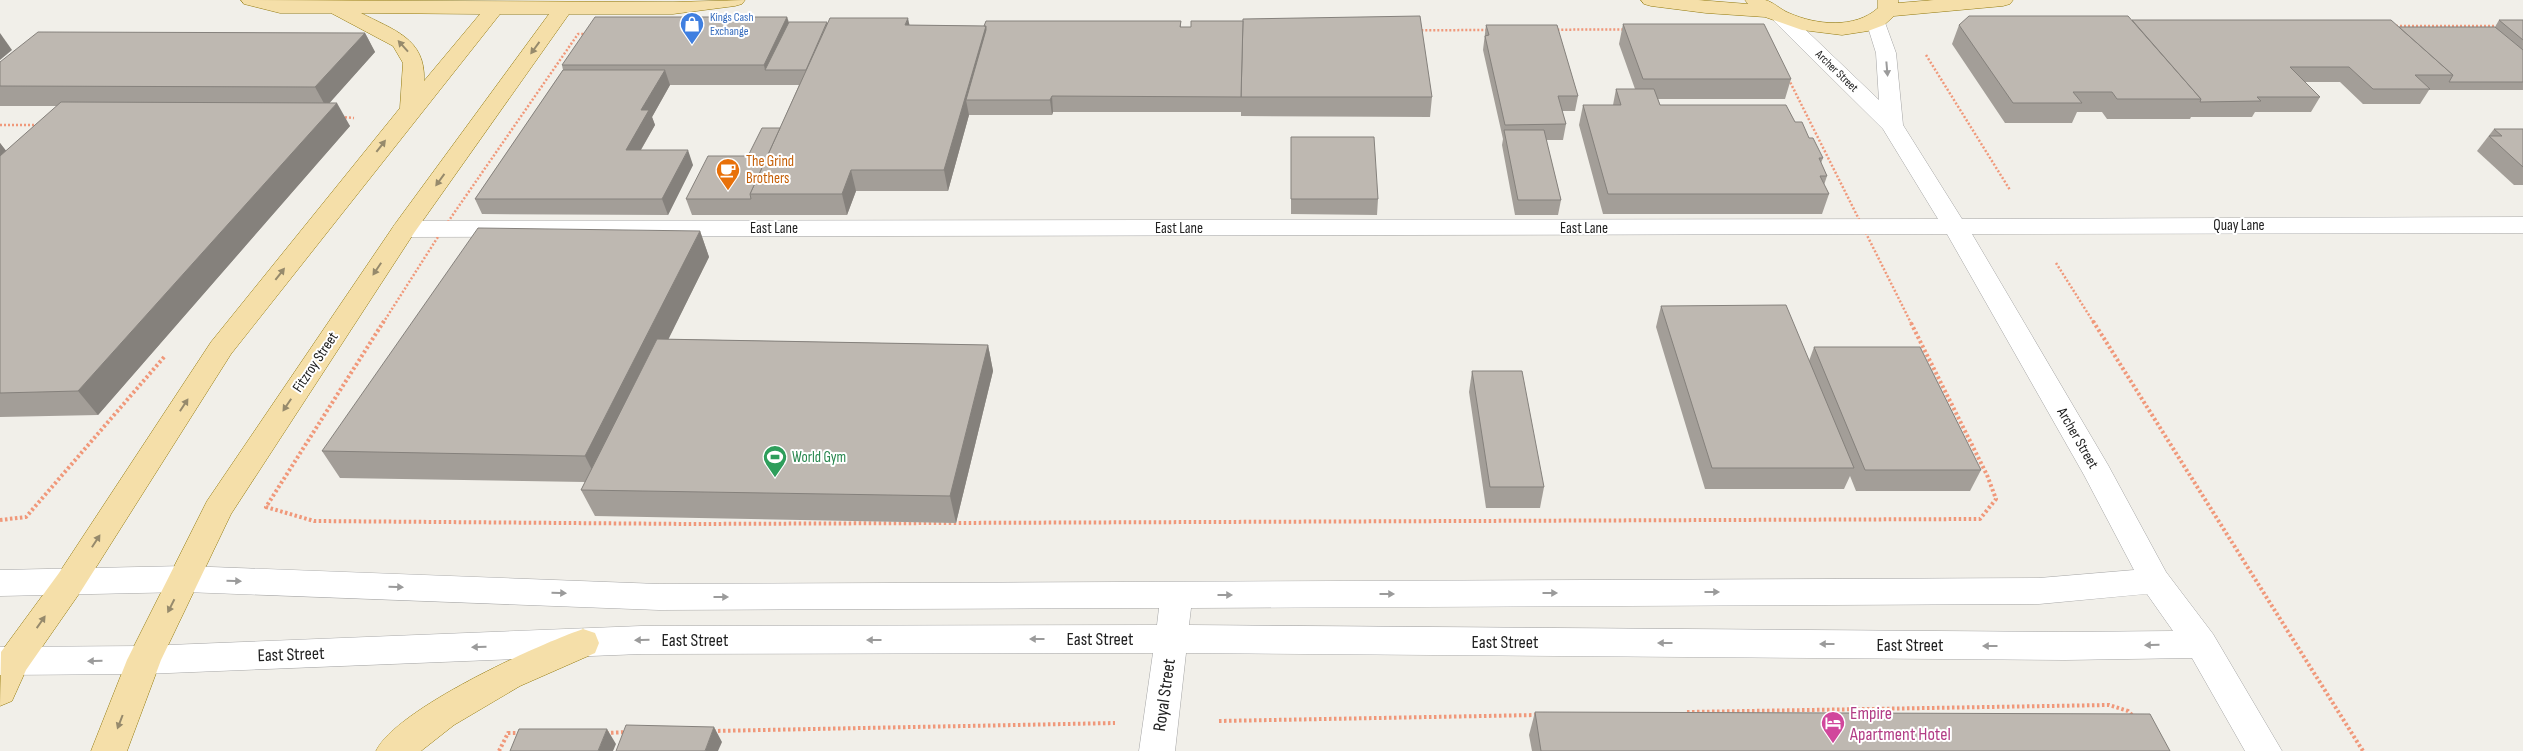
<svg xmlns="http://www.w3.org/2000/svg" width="2523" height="751" viewBox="0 0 2523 751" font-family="'Sofia Sans Condensed',sans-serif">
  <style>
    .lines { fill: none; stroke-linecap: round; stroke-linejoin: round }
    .minor-casing { stroke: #a5a5a5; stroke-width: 1 }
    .major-casing { stroke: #92790c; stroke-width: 1 }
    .path-far1 { stroke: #f0987a; stroke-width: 2.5; stroke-dasharray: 2 2; stroke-linecap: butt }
    .path { stroke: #f0987a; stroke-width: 4; stroke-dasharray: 2.5 2.5; stroke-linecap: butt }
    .minor { fill: #fff; fill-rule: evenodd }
    .major { fill: #f5dfa9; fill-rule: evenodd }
    .wall { fill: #a39e98 }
    .shaded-wall { fill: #85817c }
    .building { fill: #beb8b1; stroke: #85817c }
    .oneway { fill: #968a6c }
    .oneway2 { fill: #9b9b9b }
    .labels { text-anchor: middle; stroke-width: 4; stroke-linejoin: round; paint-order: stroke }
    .far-shop-label { font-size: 12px; fill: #366cbe; stroke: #fff; text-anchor: start }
    .far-street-label { font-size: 12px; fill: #212121; stroke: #fff }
    .food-label { font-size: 15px; fill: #c56008; stroke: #fff; text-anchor: start }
    .street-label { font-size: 15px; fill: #212121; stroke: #fff }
    .leisure-label { font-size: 15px; fill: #27864d; stroke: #fff; text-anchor: start }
    .near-street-label { font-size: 18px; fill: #212121; stroke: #fff }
    .near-hotel-label { font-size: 18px; fill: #b23c85; stroke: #fff; text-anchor: start }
  </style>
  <rect width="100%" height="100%" fill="#f1efe9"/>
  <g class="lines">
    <g class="minor-casing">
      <path id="minor" d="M1781,11l7,2 91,87 -3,-47 -10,-32 3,-4 7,-2 7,2 13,36 7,72 59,94 561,-2v16l-551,1 136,231 58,107 47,62 69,117h-37l-53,-93 -127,2 -879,-7 -11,98h-36l14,-98 -512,1 -497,20 -144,1v-28l144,-1 497,-20 516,-1 2,-17 -500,2 -474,-18 -185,4v-26l185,-4 474,18 1380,-6 95,-8 -50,-95 -137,-241 -1543,3 -9,-3 -3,-5 3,-5 9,-3 1534,-2 -55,-90 -109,-108 -3,-4 3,-4zM2147,594l26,37 -108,1 -876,-7 2,-17 848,-4z"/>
    </g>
    <g class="major-casing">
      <g id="major">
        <path d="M241,0l432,2 72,-2 -3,4 -7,2 -62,8h-104l-155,219 -183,281 -70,146 -34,91h-36l36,-91 80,-159 188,-277 154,-210h-49l-269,340 -150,237 -55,79 -14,31 -12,5 1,-54 58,-79 152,-231 189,-234 3,-45 -10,-17 -62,-33h-51l-36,-9zM361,13l119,1 -56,67c2,-43 -31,-51 -63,-68z"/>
        <path d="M1641,0h57l50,4 -3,-4c6,0 13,0 20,0 7,1 16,10 24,13 27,12 66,16 89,-5v-8h20v3l36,-3h79l-3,4 -7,2 -109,10 -10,9 -16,6 -26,4 -40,-5 -37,-13 -59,-4 -55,-7 -7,-2z"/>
        <path d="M583,629l12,4 4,10 -4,10 -75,33 -66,39 -33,26h-45c20,-42 161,-106 207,-122z"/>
      </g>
    </g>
    <g class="path-far1">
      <polyline points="2396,26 2497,26"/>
      <polyline points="1926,55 2010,190"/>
      <polyline points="341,117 354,118"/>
      <polyline points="0,125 37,125"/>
      <polyline points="2056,263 2094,323"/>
      <polyline points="383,323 443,229 578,34 1714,29 1775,52 1911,323"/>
    </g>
    <g class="path">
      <polyline points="384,321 266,507 314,521 691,524 1980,519 1996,499 1987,475 1910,321"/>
      <polyline points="2093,321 2363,751"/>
      <polyline points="0,520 26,517 165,356"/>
      <polyline points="1687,712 2109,705 2128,711 2133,716"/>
      <polyline points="1219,721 1536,715"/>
      <polyline points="713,731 1115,723"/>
      <polyline points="606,733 627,732"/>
      <polyline points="499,751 508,733 520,733"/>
    </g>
    <use href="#minor" class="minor"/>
    <use href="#major" class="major"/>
  </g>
  <g class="wall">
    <polygon points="787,17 789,22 910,25 984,26 1181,21 1181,27 1432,97 1430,117 1241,116 1241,112 1053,112 1052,115 969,115 948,191 856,191 847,215 692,215 686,199 748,156 780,128 799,85 670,85 652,117 655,125 641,150 693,165 668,215 482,214 475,199 563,70 562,65"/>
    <polygon points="2132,20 2399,27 2495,27 2499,20 2523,20 2523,90 2429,90 2420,104 2363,104 2340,82 2305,82 2320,97 2311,112 2255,112 2252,117 2191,117 2190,119 2107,119 2102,112 2077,112 2072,123 2005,123 1952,44 1959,25"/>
    <polygon points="1623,24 1791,79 1785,99 1658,99 1660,105 1795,122 1809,138 1823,158 1821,163 1827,176 1824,185 1829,194 1822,214 1603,214 1579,125 1583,105 1613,105 1616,89 1635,89 1619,44"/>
    <polygon points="1486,25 1578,96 1575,111 1562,111 1566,124 1563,140 1546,140 1561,200 1558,215 1515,215 1502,145 1503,139 1483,50"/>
    <polygon points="365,33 375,52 329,103 350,126 98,415 0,417 0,143 6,151 57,106 0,106 0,62"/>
    <polygon points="2494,129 2523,129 2523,185 2514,185 2477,151"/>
    <polygon points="1291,137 1378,199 1377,215 1291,214"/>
    <polygon points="700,231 709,257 668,339 988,345 993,371 956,523 595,516 581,490 585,482 340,478 322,451"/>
    <polygon points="1661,306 1809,361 1814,347 1981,470 1970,491 1856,491 1850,476 1844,489 1705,489 1656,327"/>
    <polygon points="1472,371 1544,487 1540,508 1486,508 1469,392"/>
    <polygon points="1535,712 2170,751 1532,751 1529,735"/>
  </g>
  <g class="shaded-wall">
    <polygon points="787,17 792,37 765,70 764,65"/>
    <polygon points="908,18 912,37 905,25"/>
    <polygon points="986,26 989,45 966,100 969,115 948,191 944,170"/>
    <polygon points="0,33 12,50 0,60"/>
    <polygon points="365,33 375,52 326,107 315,87"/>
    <polygon points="665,70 670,85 652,117 655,125 632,165 626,150 641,110"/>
    <polygon points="1052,96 1053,112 1052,115 1050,100"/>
    <polygon points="337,103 350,126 98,415 78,391"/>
    <polygon points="0,143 7,152 0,158"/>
    <polygon points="688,150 693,165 668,215 662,199"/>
    <polygon points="851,170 856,191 847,215 842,194"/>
    <polygon points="700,231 709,257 598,482 585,456"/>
    <polygon points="988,345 993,371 956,523 950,496"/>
    <polygon points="714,727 722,742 718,751 705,751"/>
    <polygon points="607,729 616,744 613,751 598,751"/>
  </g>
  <g class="building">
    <polygon points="1420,16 1432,97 1241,97 1243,19"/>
    <polygon points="1969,16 2128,16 2201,99 2117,99 2112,92 2073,92 2082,103 2013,103 1959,25"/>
    <polygon points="595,17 787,17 764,65 562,65"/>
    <polygon points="830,18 908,18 905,25 986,26 944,170 851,170 842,194 750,194"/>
    <polygon points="2132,20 2391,20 2453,75 2415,75 2430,89 2373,89 2349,67 2290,67 2320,97 2257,97 2261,101 2200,102 2201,99"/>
    <polygon points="2499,20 2523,20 2523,40"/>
    <polygon points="986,21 1181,21 1180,27 1191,27 1191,21 1243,21 1241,97 1052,96 1050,100 966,100 986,30 986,26 984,26"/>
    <polygon points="789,22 827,22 806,70 765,70"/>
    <polygon points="1623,24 1764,24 1791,79 1643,79"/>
    <polygon points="1486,25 1557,25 1578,96 1558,96 1566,124 1505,125 1485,36 1489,35"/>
    <polygon points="2399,27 2495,27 2523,50 2523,82 2449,82 2453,75"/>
    <polygon points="38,32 365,33 315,87 0,86 0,62"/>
    <polygon points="563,70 665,70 641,110 649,110 626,150 688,150 662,199 475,199"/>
    <polygon points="1616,89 1654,89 1660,105 1786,105 1795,122 1802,122 1809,138 1813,138 1823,158 1819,158 1827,176 1820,176 1829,194 1608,194 1583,105 1621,105"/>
    <polygon points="61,102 337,103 78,391 0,393 0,156"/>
    <polygon points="762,128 780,128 750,194 751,199 686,199 708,156 748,156"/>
    <polygon points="2494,129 2523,129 2523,167 2489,136 2502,136"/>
    <polygon points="1504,130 1544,130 1561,200 1518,200"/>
    <polygon points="1291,137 1374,137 1378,199 1291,199"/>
    <polygon points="478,228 700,231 585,456 322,451"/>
    <polygon points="1786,305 1854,468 1712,468 1661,306"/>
    <polygon points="657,339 988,345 950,496 581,490"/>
    <polygon points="1814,347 1920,347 1981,470 1865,470"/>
    <polygon points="1472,371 1522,371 1544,487 1490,487"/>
    <polygon points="1535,712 2150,714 2170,751 1541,751"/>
    <polygon points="626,725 714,727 705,751 616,751"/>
    <polygon points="519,729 607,729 598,751 510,751"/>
  </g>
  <defs><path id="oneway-solid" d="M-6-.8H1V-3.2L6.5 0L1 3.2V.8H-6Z" transform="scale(1.25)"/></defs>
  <g class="oneway">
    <use href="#oneway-solid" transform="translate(403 46) rotate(-132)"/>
    <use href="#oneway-solid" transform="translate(535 48) rotate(126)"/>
    <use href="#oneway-solid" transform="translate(381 146) rotate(-52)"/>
    <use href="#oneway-solid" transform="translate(440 180) rotate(126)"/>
    <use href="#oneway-solid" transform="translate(377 269) rotate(124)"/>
    <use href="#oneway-solid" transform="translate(280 274) rotate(-52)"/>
    <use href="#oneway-solid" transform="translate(184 405) rotate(-57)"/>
    <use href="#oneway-solid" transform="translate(287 405) rotate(124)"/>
    <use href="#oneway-solid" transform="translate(96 541) rotate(-57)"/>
    <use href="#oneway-solid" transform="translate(171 606) rotate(117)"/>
    <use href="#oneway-solid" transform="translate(41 622) rotate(-55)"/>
    <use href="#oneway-solid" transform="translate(120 722) rotate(111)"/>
  </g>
  <g class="oneway2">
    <use href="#oneway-solid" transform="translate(1887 69) rotate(85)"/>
    <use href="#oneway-solid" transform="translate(234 581) rotate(2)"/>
    <use href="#oneway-solid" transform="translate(396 587) rotate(2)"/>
    <use href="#oneway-solid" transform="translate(1712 592)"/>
    <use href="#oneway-solid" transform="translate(559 593) rotate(2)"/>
    <use href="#oneway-solid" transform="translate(1550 593)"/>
    <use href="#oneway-solid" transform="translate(1387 594)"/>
    <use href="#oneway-solid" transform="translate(1225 595)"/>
    <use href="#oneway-solid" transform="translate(721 597)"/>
    <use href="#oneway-solid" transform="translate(1037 639) rotate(180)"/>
    <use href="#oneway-solid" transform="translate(642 640) rotate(179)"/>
    <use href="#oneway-solid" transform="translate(874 640) rotate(180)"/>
    <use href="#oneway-solid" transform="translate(1665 643) rotate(-180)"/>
    <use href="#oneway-solid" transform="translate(1827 644) rotate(-180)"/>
    <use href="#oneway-solid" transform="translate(2152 645) rotate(179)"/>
    <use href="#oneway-solid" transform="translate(1990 646) rotate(-180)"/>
    <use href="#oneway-solid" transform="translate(479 647) rotate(178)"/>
    <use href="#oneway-solid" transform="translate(95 661) rotate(179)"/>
  </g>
  <defs>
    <g id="shop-pin" transform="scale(1.25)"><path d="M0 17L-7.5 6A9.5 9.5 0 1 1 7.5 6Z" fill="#3f7fe0" stroke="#fff"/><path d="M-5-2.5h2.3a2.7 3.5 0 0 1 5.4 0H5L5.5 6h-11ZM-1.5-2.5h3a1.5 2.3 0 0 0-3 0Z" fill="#fff"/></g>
    <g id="cafe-pin" transform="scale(1.25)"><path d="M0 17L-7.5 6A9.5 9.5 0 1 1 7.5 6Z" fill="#e8710a" stroke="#fff"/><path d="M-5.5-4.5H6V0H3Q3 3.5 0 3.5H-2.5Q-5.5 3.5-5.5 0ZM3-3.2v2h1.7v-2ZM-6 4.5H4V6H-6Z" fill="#fff"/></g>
    <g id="stadium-pin" transform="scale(1.25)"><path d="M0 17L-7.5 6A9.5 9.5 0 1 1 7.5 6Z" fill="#2e9e5b" stroke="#fff"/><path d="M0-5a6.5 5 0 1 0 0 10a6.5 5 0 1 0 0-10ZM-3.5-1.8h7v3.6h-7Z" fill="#fff"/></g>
    <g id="hotel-pin" transform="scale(1.25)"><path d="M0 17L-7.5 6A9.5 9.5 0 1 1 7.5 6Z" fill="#d1479c" stroke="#fff"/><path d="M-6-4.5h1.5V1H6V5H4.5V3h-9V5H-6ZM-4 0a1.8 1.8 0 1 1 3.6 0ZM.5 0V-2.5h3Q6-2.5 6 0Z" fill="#fff"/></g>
  </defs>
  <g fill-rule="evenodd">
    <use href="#shop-pin" x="692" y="24"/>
    <use href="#cafe-pin" x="728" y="170"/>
    <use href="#stadium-pin" x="775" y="457"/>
    <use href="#hotel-pin" x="1833" y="723"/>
  </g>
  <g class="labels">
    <g class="far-shop-label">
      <text x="710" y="21">Kings Cash<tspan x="710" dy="14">Exchange</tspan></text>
    </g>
    <g class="far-street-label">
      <text transform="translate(1837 71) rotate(44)" y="4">Archer Street</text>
    </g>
    <g class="food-label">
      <text x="746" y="166">The Grind<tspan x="746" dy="17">Brothers</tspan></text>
    </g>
    <g class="street-label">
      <text x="2239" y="230">Quay Lane</text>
      <text x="774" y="233">East Lane</text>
      <text x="1179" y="233">East Lane</text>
      <text x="1584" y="233">East Lane</text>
      <text transform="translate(315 362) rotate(-56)" y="5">Fitzroy Street</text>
      <text transform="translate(2078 438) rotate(60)" y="5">Archer Street</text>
    </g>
    <g class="leisure-label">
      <text x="792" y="462">World Gym</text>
    </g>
    <g class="near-street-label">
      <text x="1100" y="645">East Street</text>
      <text x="695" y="646">East Street</text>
      <text x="1505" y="648">East Street</text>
      <text x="1910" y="651">East Street</text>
      <text transform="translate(291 654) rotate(-2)" y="6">East Street</text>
      <text transform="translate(1164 695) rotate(-82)" y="6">Royal Street</text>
    </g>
    <g class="near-hotel-label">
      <text x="1850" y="719">Empire<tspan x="1850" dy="21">Apartment Hotel</tspan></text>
    </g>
  </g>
</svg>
